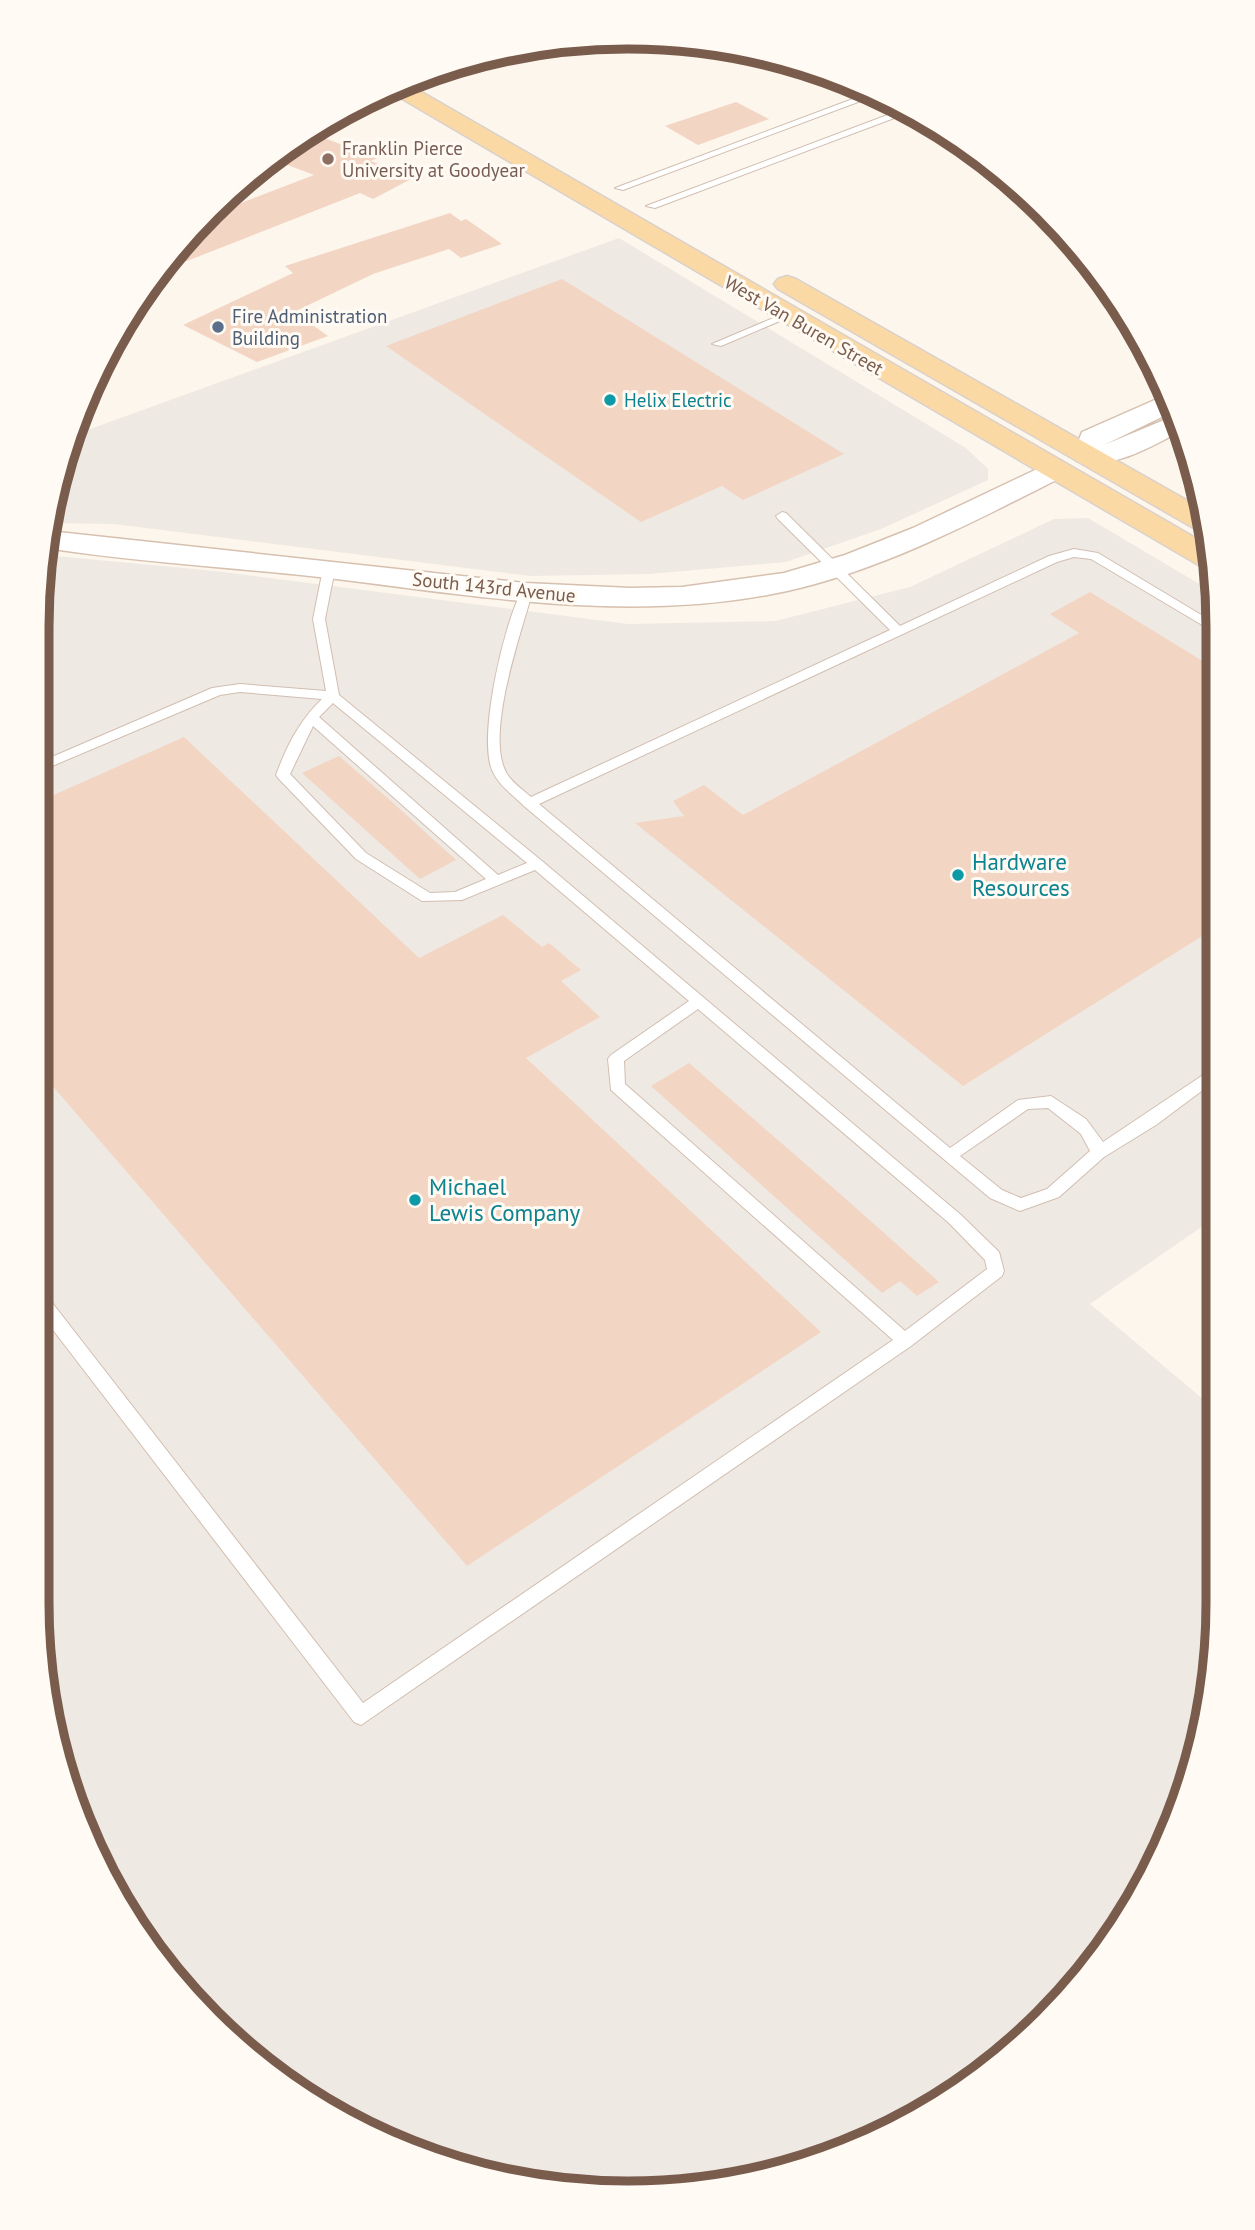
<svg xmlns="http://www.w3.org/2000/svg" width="1255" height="2230" viewBox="0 0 1255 2230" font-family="'PT Sans',sans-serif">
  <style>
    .industrial { fill: #efe9e4 }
    .building { fill: #f3d5c3 }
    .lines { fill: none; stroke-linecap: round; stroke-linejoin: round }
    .lane-casing { stroke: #d1beb0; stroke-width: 2 }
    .secondary-casing { stroke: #d6c0b0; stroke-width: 3 }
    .primary-casing { stroke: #dad1cd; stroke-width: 3 }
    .lane { fill: #fff; fill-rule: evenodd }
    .secondary { fill: #fff; fill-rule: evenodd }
    .primary { fill: #fbd9a5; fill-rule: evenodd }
    .education-dot { fill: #8d6e63; stroke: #fffaf3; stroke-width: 2.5 }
    .service-dot { fill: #5c6f8a; stroke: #fffaf3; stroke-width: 2.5 }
    .culture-dot { fill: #0f9aa8; stroke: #fffaf3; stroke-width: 2.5 }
    .labels { text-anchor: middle; stroke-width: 6; stroke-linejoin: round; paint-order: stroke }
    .far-education-label { font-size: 19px; fill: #785e54; stroke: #fffaf3; text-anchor: start }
    .far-service-label { font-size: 19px; fill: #4e5e75; stroke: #fffaf3; text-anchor: start }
    .far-street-label { font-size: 19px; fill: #7a5c4d; stroke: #fffaf3 }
    .far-culture-label { font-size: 19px; fill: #0d838f; stroke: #fffaf3; text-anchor: start }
    .culture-label { font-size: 23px; fill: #0d838f; stroke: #fffaf3; text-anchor: start }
    .rim { fill: none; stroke: #7a5c4d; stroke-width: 9 }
  </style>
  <rect width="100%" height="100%" fill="#fdf6ec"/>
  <g class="industrial">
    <polygon points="619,238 966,448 988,469 988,480 881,529 786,562 649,574 531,576 114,524 51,523 68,437"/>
    <polygon points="1088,518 1213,592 1216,1217 1090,1304 1216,1410 1217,1641 1187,1792 1139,1898 1017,2047 853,2148 666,2192 474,2173 299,2093 159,1962 68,1792 37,1602 38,589 45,555 215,571 628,624 775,621 910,587 1054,519"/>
  </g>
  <g class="building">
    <polygon points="736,102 769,119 698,145 665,126"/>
    <polygon points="319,136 377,158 371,161 413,178 373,199 360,193 159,272 184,238 207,216 314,175 269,158 303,137 311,140"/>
    <polygon points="450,213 461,221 466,219 502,244 461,258 449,249 373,274 294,312 328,336 257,362 183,325 293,273 285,266"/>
    <polygon points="562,279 844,454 743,500 722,486 641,522 386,346"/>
    <polygon points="1090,592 1214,668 1215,928 963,1086 635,823 684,816 673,801 704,785 743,815 1079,633 1050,614"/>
    <polygon points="184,737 419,958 503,915 542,947 549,943 581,970 561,981 600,1017 526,1058 821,1332 467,1566 37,1068 38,802"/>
    <polygon points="339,756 391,801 456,860 420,879 302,773"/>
    <polygon points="689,1063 846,1199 939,1282 917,1296 900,1281 882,1293 651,1086"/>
  </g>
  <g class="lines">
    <g class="lane-casing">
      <g id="lane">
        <polygon points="866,94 874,96 623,190 615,188"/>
        <polygon points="906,108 913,111 655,208 646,206"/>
        <polygon points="785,313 794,315 721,346 712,344"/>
        <path d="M782,512l4,1 114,113 149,-70 25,-7 24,4 115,69 1,10 -123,-73 -17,-2 -17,5 -518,242 411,344 68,-48 33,-4 35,23 17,23 112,-75v14l-59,44 -52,32 -45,40 -39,14 -30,-13 -466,-392c-11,-11 -26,-21 -32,-36 -14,-35 12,-146 30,-180h8l2,3c-11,41 -48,143 -25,181 6,9 16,16 24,23l359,-167 -112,-111 -2,-3zM1048,1108l33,26 9,17 -43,38 -26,9 -19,-8 -42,-34 68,-47z"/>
        <path d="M329,565l6,4 -10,50 14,76 203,166 419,354 38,37 5,19 -2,5 -91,70 -550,379 -7,-3 -317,-413v-20l6,2 320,412 530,-363 -282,-250 -3,-31 3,-4 78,-54 -154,-131 -73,30 -40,1 -66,-42 -78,-81 -2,-3c11,-30 24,-55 46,-76l-82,-7 -20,3 -182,77v-9l174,-75 28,-4 86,7 -13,-72 10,-50zM333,703l194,160 -29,12 -179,-158zM313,726l173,153 -31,13 -25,1 -64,-40 -76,-79zM698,1009l251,214 36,37 2,9 -82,62 -280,-247 -1,-23z"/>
      </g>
    </g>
    <g class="secondary-casing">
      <g id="secondary">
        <path d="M1166,395l8,16 -70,34 72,-30 7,15c-32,16 -68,40 -106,31l-4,-6 9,-23z"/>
        <path d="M1054,461l10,3 4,6 -4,6c-89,45 -179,93 -277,115 -155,34 -313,4 -468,-14 -90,-10 -183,-15 -273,-29l3,-17 476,52 105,5 52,-1 102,-14 61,-18 68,-27z"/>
      </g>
    </g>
    <g class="primary-casing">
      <g id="primary">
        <polygon points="406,83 1213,548 1213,570 1202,567 387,90"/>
        <polygon points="787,276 796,279 1204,510 1209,532 1197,530 778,289 774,284 778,279"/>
      </g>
    </g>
    <use href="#lane" class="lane"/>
    <use href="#secondary" class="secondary"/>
    <use href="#primary" class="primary"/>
  </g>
  <circle class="education-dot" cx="328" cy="159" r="7"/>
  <circle class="service-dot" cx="218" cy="327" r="7"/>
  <g class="culture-dot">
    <circle cx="610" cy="400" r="7"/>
    <circle cx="958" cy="875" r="7"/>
    <circle cx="415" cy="1200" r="7"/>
  </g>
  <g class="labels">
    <g class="far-education-label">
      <text x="342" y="155">Franklin Pierce<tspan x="342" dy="22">University at Goodyear</tspan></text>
    </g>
    <g class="far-service-label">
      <text x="232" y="323">Fire Administration<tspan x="232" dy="22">Building</tspan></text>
    </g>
    <g class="far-street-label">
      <text transform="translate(804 325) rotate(30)" y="7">West Van Buren Street</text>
      <text transform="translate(494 587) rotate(6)" y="7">South 143rd Avenue</text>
    </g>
    <g class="far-culture-label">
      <text x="624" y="407">Helix Electric</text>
    </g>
    <g class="culture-label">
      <text x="972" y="870">Hardware<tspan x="972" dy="26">Resources</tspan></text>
      <text x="429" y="1195">Michael<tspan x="429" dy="26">Lewis Company</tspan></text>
    </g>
  </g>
  <path d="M0 0H1255V2230H0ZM627 49H628A578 578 0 0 1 1206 627V1603A578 578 0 0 1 628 2181H627A578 578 0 0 1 49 1603V627A578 578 0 0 1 627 49Z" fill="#fffaf3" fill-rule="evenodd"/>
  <path class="rim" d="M627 49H628A578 578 0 0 1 1206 627V1603A578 578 0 0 1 628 2181H627A578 578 0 0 1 49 1603V627A578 578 0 0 1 627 49Z"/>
</svg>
